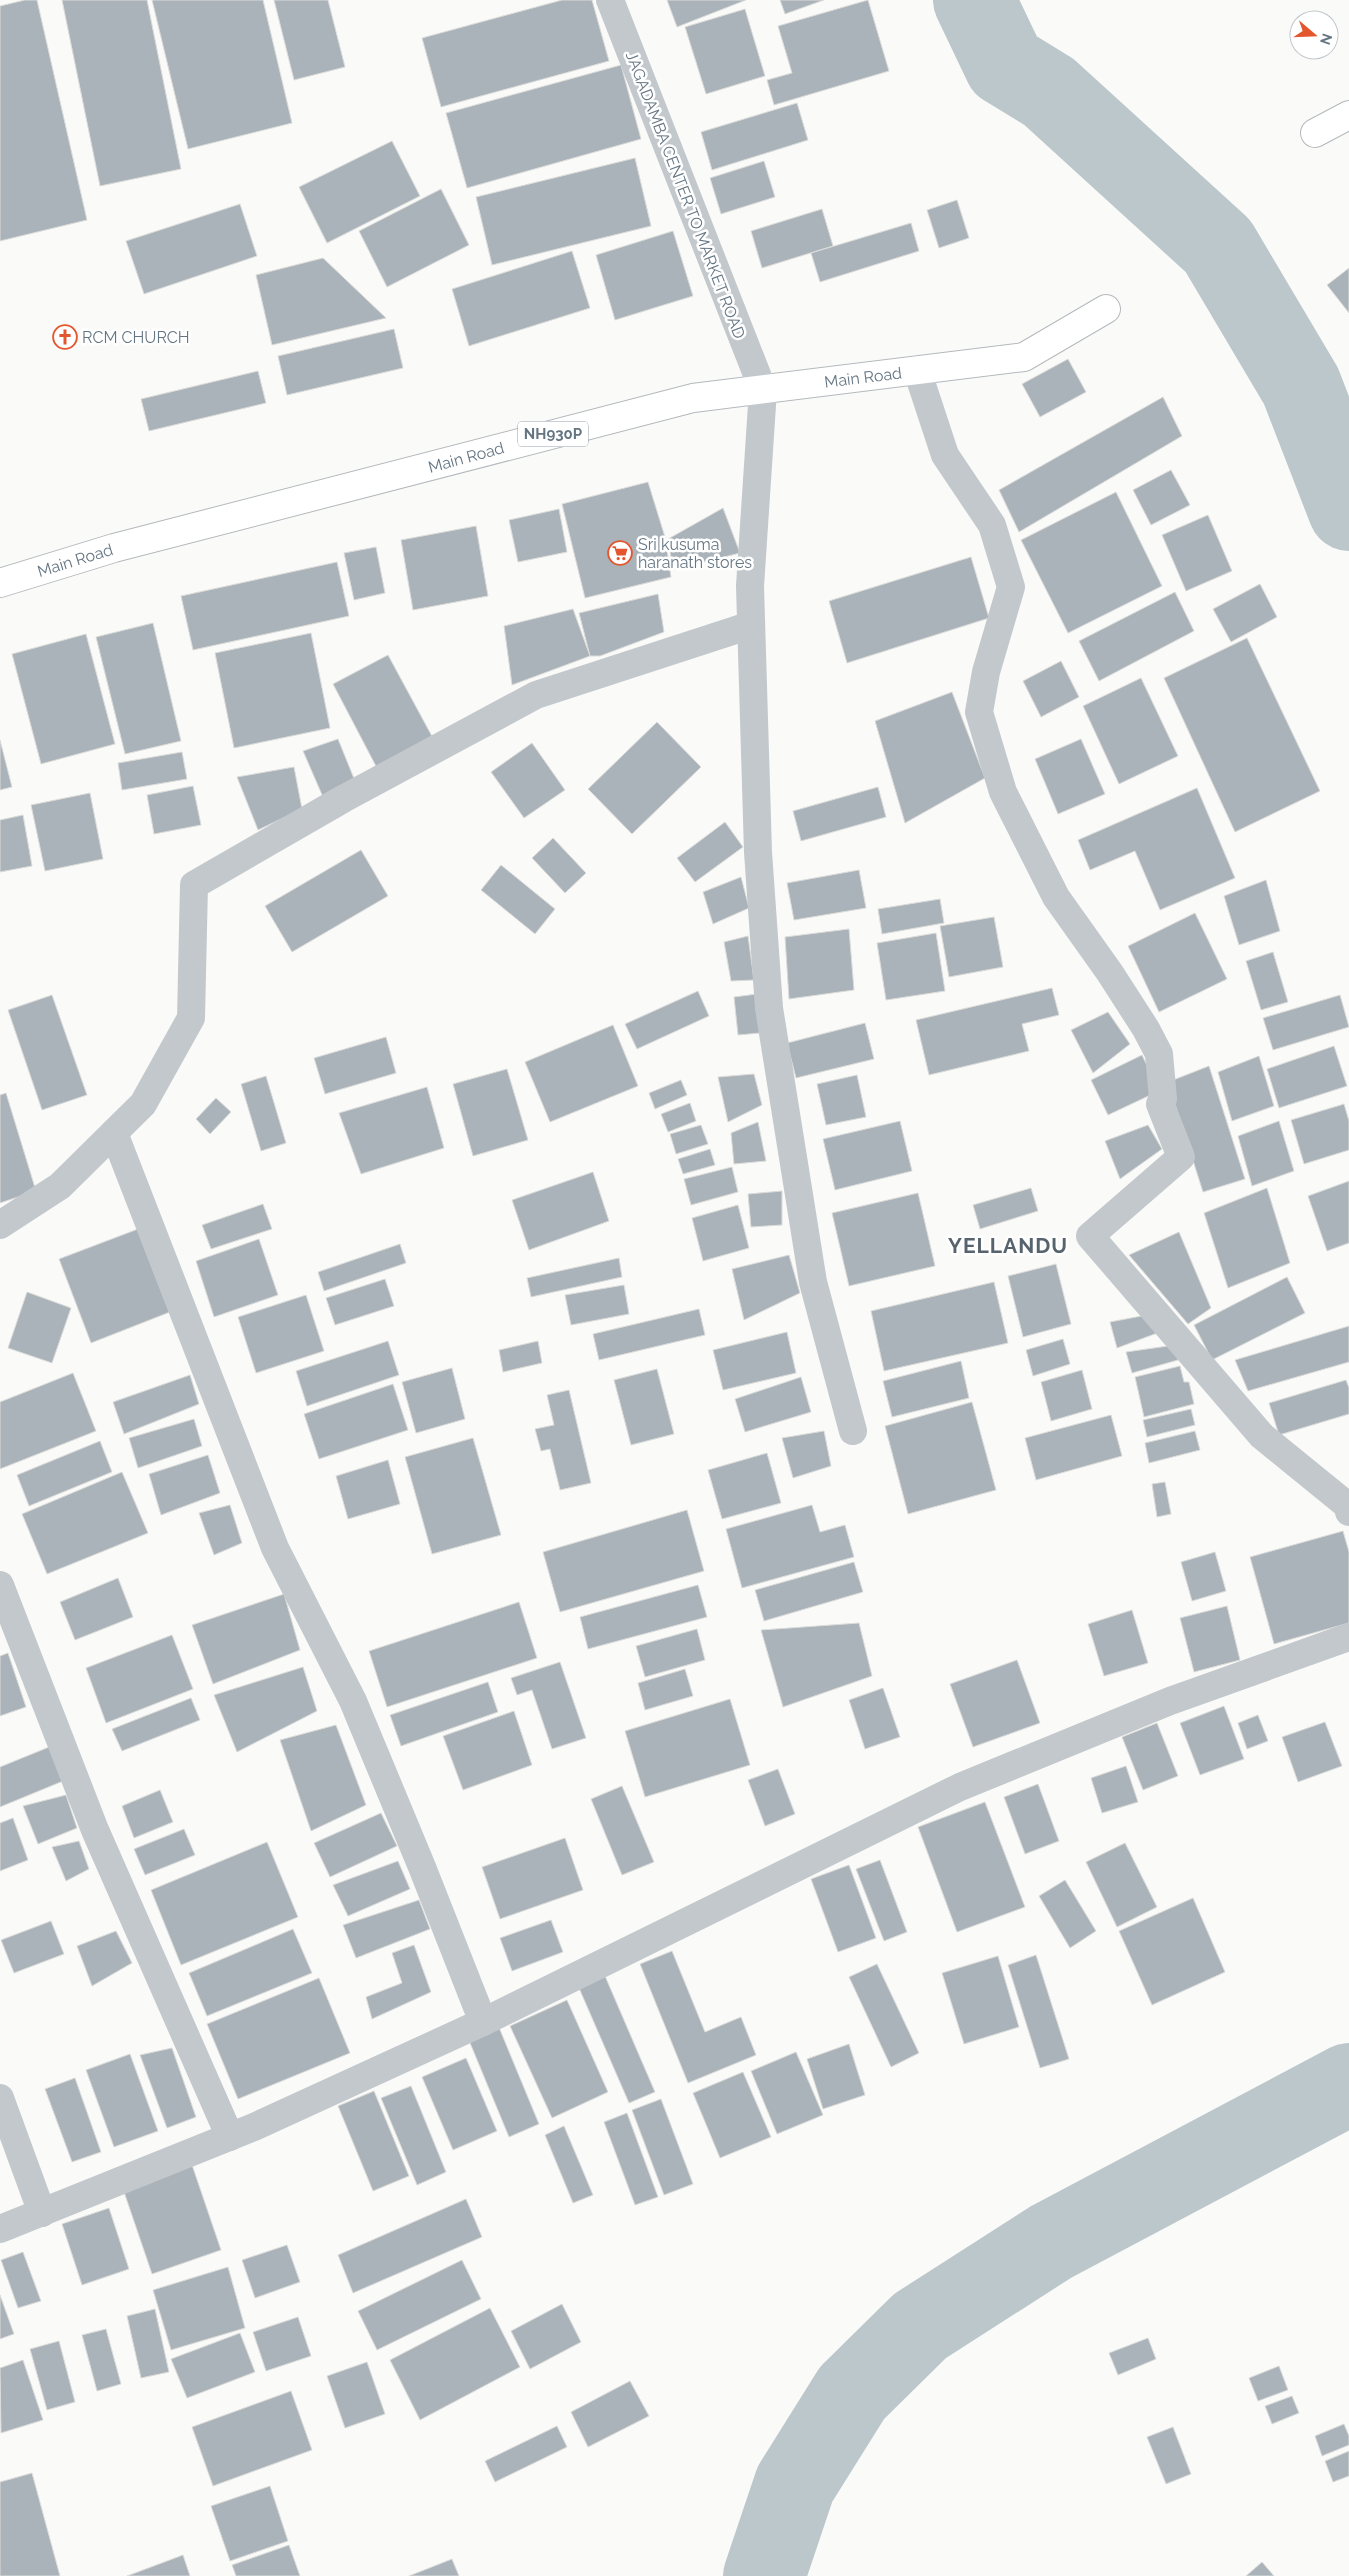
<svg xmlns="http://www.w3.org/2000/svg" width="1349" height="2576" viewBox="0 0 1349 2576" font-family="Raleway,sans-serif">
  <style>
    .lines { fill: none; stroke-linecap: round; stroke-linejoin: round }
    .river { stroke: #bbc7cb; stroke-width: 82 }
    .building { fill: #aab3b9; stroke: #dcdcda }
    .trunk-casing { stroke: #b4b9bd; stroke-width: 30 }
    .minor { stroke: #c3c8cc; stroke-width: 28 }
    .trunk { stroke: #fff; stroke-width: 28 }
    .labels { text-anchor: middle; stroke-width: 5; stroke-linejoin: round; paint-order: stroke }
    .shield { fill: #fff; stroke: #939fa8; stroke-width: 1 }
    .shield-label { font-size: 15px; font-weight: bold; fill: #657683 }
    .street-label { font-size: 16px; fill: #657683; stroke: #fff }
    .poi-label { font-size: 16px; fill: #657683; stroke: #fff; text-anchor: start }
    .district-label { font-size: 21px; font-weight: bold; letter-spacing: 1px; fill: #57646e; stroke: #fff }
  </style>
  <rect width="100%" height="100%" fill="#fafaf8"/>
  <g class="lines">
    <g class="river">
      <polyline points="974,0 1005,65 1049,92 1218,246 1301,386 1349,510"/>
      <polyline points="764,2576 795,2484 852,2393 920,2326 1051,2242 1349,2084"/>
    </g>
  </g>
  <g class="building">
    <polygon points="25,0 37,0 87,220 0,241 0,6"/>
    <polygon points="62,0 147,0 181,169 100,186"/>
    <polygon points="152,0 263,0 292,123 188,149"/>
    <polygon points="274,0 328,0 345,67 294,80"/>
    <polygon points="562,0 592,0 609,61 441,107 422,38"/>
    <polygon points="667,0 746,0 677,27"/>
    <polygon points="780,0 824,0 785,14"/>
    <polygon points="868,0 889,71 774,105 767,80 792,73 778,26"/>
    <polygon points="745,9 765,76 706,94 685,27"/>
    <polygon points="621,65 641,139 467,188 446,113"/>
    <polygon points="797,103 808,140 712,170 701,132"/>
    <polygon points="392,141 420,196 327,243 299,187"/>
    <polygon points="635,158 651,226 492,265 476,197"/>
    <polygon points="764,161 775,197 721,214 710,178"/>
    <polygon points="441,189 469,245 387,287 359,231"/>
    <polygon points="957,200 969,238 939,248 927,210"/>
    <polygon points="240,204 257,256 144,294 126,241"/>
    <polygon points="822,209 833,246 762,268 751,231"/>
    <polygon points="911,223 919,251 820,282 811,253"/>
    <polygon points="673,231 693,296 615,320 596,255"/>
    <polygon points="572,251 590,308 469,346 452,289"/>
    <polygon points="323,258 386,318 272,345 256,275"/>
    <polygon points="1349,268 1349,313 1327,285"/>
    <polygon points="394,329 403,368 287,395 278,356"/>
    <polygon points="1068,359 1086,392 1040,417 1022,384"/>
    <polygon points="258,371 266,403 149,431 141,399"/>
    <polygon points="1163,397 1182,436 1019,532 999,490"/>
    <polygon points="1171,470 1190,505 1151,525 1133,490"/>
    <polygon points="648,482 665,537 671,577 585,598 562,504"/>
    <polygon points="1116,492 1162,586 1068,633 1021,540"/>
    <polygon points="723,508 740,553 673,570 668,539"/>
    <polygon points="559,509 567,552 518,562 509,520"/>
    <polygon points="1208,515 1232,571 1186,591 1162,535"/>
    <polygon points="476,526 488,596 413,610 401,540"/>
    <polygon points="376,547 385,593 354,600 344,553"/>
    <polygon points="971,557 989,618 847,663 829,601"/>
    <polygon points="337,562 349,616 193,650 181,596"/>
    <polygon points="1260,584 1277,617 1231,642 1213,609"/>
    <polygon points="1175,592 1194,631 1099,681 1079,641"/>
    <polygon points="658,594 664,632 600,656 590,656 579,613"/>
    <polygon points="573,609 590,656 512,685 504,626"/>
    <polygon points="153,623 181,741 125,754 96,637"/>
    <polygon points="311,633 330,728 234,748 215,653"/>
    <polygon points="86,634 115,744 41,764 12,654"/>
    <polygon points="1247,638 1320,791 1235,832 1164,678"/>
    <polygon points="388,655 434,740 378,770 333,684"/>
    <polygon points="1061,661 1079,697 1041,717 1023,681"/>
    <polygon points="1141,678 1178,756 1119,784 1083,706"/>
    <polygon points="952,692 985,778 905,823 875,721"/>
    <polygon points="657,722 701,767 632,834 588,789"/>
    <polygon points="338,739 355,781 323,797 303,751"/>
    <polygon points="1081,739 1105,794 1058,814 1035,759"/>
    <polygon points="0,740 12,787 0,790"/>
    <polygon points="532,743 565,790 524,818 491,772"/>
    <polygon points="182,752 187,779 122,790 118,763"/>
    <polygon points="294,767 302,809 258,830 237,777"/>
    <polygon points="193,786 201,825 154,834 147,795"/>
    <polygon points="878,787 886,817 801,841 793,811"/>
    <polygon points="1197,788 1235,878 1160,910 1135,851 1090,870 1078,840"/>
    <polygon points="90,793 103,859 45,871 31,805"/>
    <polygon points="23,815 32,866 0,872 0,820"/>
    <polygon points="725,822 743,847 695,882 677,858"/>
    <polygon points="553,838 586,873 565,893 532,858"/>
    <polygon points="361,850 388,896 292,952 265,906"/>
    <polygon points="501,865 555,909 535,934 481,890"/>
    <polygon points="859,870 866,908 794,920 787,883"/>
    <polygon points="741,877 749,908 713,924 703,892"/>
    <polygon points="1266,880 1280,931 1239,945 1224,896"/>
    <polygon points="940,899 944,923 882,934 878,909"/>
    <polygon points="1195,913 1227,979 1159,1012 1128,946"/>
    <polygon points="994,917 1003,967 949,977 940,926"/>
    <polygon points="849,929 854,990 789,999 785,937"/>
    <polygon points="936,933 945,991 886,1000 877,943"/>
    <polygon points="748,936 754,980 731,981 724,942"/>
    <polygon points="1273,952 1288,1002 1261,1010 1246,961"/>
    <polygon points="1052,988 1059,1015 1022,1024 1029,1051 929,1075 916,1020"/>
    <polygon points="698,991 709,1016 637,1049 625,1024"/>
    <polygon points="757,994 760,1033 738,1035 734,997"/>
    <polygon points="52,995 87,1095 42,1110 8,1010"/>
    <polygon points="1340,995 1349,1027 1273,1050 1263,1018"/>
    <polygon points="1108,1012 1130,1044 1093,1073 1071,1030"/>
    <polygon points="865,1023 874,1059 796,1078 787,1043"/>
    <polygon points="613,1025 638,1086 550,1122 525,1062"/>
    <polygon points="386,1037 396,1073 325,1094 314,1058"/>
    <polygon points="1334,1046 1347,1086 1279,1108 1267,1069"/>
    <polygon points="1142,1055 1159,1091 1108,1115 1091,1080"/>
    <polygon points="1259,1056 1274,1106 1232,1121 1218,1072"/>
    <polygon points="1209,1066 1245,1179 1203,1192 1168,1082"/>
    <polygon points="507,1069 528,1140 473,1156 453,1084"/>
    <polygon points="754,1074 762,1105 728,1122 718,1077"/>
    <polygon points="857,1075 866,1117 826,1125 817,1084"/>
    <polygon points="266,1076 286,1143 261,1151 241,1084"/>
    <polygon points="681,1080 687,1095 655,1109 649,1093"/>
    <polygon points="427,1087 444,1148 361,1174 339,1113"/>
    <polygon points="6,1093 36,1191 0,1203 0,1095"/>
    <polygon points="216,1098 231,1112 210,1134 196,1119"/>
    <polygon points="690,1103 696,1121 668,1132 661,1114"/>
    <polygon points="1344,1104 1349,1121 1349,1150 1304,1164 1291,1120"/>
    <polygon points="900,1121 912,1171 835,1190 823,1139"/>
    <polygon points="1279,1121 1294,1171 1252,1186 1238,1136"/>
    <polygon points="758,1122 766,1161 734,1164 731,1133"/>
    <polygon points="701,1125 708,1144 676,1154 670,1134"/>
    <polygon points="1148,1125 1162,1149 1120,1179 1105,1141"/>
    <polygon points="710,1149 715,1165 683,1174 678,1159"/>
    <polygon points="732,1167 738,1192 691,1205 684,1179"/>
    <polygon points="593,1172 609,1221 529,1250 512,1200"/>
    <polygon points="1349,1181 1349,1243 1327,1251 1308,1196"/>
    <polygon points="1031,1188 1038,1211 980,1229 973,1205"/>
    <polygon points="1267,1188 1290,1263 1228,1288 1204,1213"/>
    <polygon points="782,1191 782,1225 751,1227 748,1194"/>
    <polygon points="918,1193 935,1266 849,1286 832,1213"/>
    <polygon points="263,1204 272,1229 211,1249 202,1225"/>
    <polygon points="738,1205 749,1248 703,1261 692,1218"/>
    <polygon points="138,1229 170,1312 91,1343 59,1259"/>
    <polygon points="1179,1232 1211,1308 1188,1324 1129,1255"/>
    <polygon points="259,1239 278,1295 214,1317 196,1261"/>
    <polygon points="400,1244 406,1263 324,1291 318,1272"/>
    <polygon points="789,1255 800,1293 744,1320 732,1269"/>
    <polygon points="619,1258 622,1277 531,1297 527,1278"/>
    <polygon points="1056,1264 1071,1324 1023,1337 1008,1276"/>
    <polygon points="1287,1277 1305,1313 1212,1360 1194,1325"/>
    <polygon points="385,1279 394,1306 335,1325 326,1298"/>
    <polygon points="994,1282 1008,1343 884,1371 871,1311"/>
    <polygon points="624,1285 629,1314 571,1325 565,1295"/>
    <polygon points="27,1292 71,1308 52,1363 8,1348"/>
    <polygon points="306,1295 324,1351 256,1373 238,1317"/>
    <polygon points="699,1309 705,1335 599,1360 593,1334"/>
    <polygon points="1152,1314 1160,1332 1117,1348 1110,1322"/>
    <polygon points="1349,1326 1349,1362 1248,1391 1235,1360"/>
    <polygon points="787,1332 796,1373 723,1390 713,1350"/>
    <polygon points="1063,1339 1070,1364 1033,1376 1026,1350"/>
    <polygon points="388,1341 399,1375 307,1406 296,1371"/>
    <polygon points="538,1341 542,1363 503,1372 499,1350"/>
    <polygon points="1175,1345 1178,1360 1132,1373 1126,1352"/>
    <polygon points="961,1361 969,1398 892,1417 883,1381"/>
    <polygon points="1180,1366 1184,1382 1189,1382 1194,1404 1144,1417 1135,1377"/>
    <polygon points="452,1368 465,1419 416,1433 402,1382"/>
    <polygon points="657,1369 674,1434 631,1445 614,1380"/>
    <polygon points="1082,1370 1092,1409 1051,1421 1041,1382"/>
    <polygon points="73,1373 96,1431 0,1469 0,1402"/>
    <polygon points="190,1375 199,1404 124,1434 113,1402"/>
    <polygon points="801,1377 811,1412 745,1432 735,1399"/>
    <polygon points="1346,1380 1349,1388 1349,1414 1279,1435 1269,1403"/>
    <polygon points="393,1384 408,1430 319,1459 304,1414"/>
    <polygon points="569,1390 591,1483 560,1490 550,1449 541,1451 535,1429 554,1425 547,1395"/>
    <polygon points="972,1402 996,1490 908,1514 885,1426"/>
    <polygon points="1191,1409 1195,1425 1147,1437 1143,1420"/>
    <polygon points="1111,1415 1122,1456 1036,1480 1025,1438"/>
    <polygon points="194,1419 202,1446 138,1468 129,1438"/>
    <polygon points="824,1431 831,1466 793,1478 782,1438"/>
    <polygon points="1195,1431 1200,1450 1149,1463 1145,1443"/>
    <polygon points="473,1438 501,1535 432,1554 405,1457"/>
    <polygon points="100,1441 112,1472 29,1506 17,1475"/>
    <polygon points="767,1453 781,1503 722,1519 708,1470"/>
    <polygon points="208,1455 220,1493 161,1515 149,1474"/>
    <polygon points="388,1460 400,1504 348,1519 336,1476"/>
    <polygon points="122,1472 148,1533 47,1574 22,1514"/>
    <polygon points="1165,1482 1171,1514 1157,1517 1152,1484"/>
    <polygon points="230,1505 242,1543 214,1555 199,1513"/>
    <polygon points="812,1505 820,1532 845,1525 854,1557 742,1588 726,1529"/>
    <polygon points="687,1510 704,1571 560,1612 543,1552"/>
    <polygon points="1343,1531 1349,1552 1349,1623 1274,1644 1250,1557"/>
    <polygon points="1215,1552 1226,1591 1192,1601 1181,1562"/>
    <polygon points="854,1562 863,1592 764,1621 755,1590"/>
    <polygon points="118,1578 133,1617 75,1640 60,1602"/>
    <polygon points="698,1585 707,1617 588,1649 580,1617"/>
    <polygon points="284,1594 300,1650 213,1684 192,1625"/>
    <polygon points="519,1602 537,1658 387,1707 369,1651"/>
    <polygon points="1227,1606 1240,1660 1194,1672 1180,1618"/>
    <polygon points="1132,1610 1148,1663 1104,1676 1088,1624"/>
    <polygon points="859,1623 872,1676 783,1707 761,1630"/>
    <polygon points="697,1629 705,1660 645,1677 636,1646"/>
    <polygon points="172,1635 193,1689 106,1723 86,1668"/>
    <polygon points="8,1653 26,1707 0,1716 0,1656"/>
    <polygon points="1017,1660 1040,1723 973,1747 950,1684"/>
    <polygon points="560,1662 586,1738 552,1749 532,1690 517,1695 511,1678"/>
    <polygon points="303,1667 317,1711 237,1752 214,1695"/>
    <polygon points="685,1669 693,1696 645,1710 638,1683"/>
    <polygon points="488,1682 498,1712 401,1746 390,1715"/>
    <polygon points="883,1688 900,1737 865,1749 849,1700"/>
    <polygon points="191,1698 200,1720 122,1751 112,1729"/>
    <polygon points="730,1699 750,1765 645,1797 625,1731"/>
    <polygon points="1224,1706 1244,1759 1200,1775 1180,1723"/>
    <polygon points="514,1711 532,1765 463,1790 443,1736"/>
    <polygon points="1258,1715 1268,1741 1247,1749 1238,1723"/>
    <polygon points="1325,1722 1342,1766 1298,1782 1282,1737"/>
    <polygon points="1157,1723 1178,1776 1143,1790 1122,1737"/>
    <polygon points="336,1725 366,1805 311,1831 280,1740"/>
    <polygon points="54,1745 68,1779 0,1807 0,1767"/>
    <polygon points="1126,1766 1138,1802 1102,1813 1091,1778"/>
    <polygon points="778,1769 795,1814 765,1826 748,1780"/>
    <polygon points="1038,1784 1059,1841 1025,1854 1004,1797"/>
    <polygon points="622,1786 654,1862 622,1875 591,1799"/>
    <polygon points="160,1790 173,1822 134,1838 122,1806"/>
    <polygon points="66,1795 77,1828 38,1844 23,1806"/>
    <polygon points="985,1802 1025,1907 957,1932 918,1827"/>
    <polygon points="381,1813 397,1846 330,1877 314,1843"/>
    <polygon points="13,1818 28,1860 0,1871 0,1823"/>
    <polygon points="184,1829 195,1855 145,1875 134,1849"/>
    <polygon points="565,1838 583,1890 500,1919 482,1867"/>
    <polygon points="79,1841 89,1869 66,1881 52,1847"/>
    <polygon points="267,1842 298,1917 181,1965 151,1890"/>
    <polygon points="1125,1843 1157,1907 1117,1927 1086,1862"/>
    <polygon points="880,1860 907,1932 884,1941 856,1869"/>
    <polygon points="398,1861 410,1889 348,1916 333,1885"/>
    <polygon points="849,1865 876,1938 838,1952 811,1879"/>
    <polygon points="1065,1880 1096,1931 1070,1948 1039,1896"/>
    <polygon points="1193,1898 1225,1972 1152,2005 1119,1931"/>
    <polygon points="419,1900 430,1929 356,1958 343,1925"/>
    <polygon points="551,1920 563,1952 512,1971 500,1938"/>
    <polygon points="51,1921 64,1954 14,1973 1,1940"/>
    <polygon points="293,1929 312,1973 207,2016 189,1973"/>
    <polygon points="116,1931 132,1963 92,1986 77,1946"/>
    <polygon points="414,1945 431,1992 372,2019 366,1997 402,1983 392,1953"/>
    <polygon points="672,1951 705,2032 741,2017 756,2055 688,2083 640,1964"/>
    <polygon points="1036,1955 1069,2059 1040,2068 1008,1965"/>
    <polygon points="998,1956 1019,2027 964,2044 942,1973"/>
    <polygon points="877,1964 919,2053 891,2067 849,1977"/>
    <polygon points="605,1976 655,2092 629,2103 579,1988"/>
    <polygon points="319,1978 350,2053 238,2099 207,2024"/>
    <polygon points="567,2000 608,2092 552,2118 510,2026"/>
    <polygon points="498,2025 539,2124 509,2137 468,2038"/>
    <polygon points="849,2044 865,2095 823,2109 807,2059"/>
    <polygon points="172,2048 196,2117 167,2128 140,2055"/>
    <polygon points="796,2052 823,2115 777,2134 751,2071"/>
    <polygon points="130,2054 158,2131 114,2147 86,2070"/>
    <polygon points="466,2058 497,2131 453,2150 422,2077"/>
    <polygon points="743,2072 771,2137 720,2158 693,2093"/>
    <polygon points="75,2078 101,2152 72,2162 45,2089"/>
    <polygon points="411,2086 446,2172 417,2185 381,2098"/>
    <polygon points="374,2091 409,2176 373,2191 338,2106"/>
    <polygon points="661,2099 693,2184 664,2195 632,2110"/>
    <polygon points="627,2113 658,2197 635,2205 604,2122"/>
    <polygon points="564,2126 593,2195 573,2203 545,2135"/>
    <polygon points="191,2162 221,2250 152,2274 122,2186"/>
    <polygon points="466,2199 482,2237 353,2293 338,2255"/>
    <polygon points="109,2208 129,2269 82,2285 62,2224"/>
    <polygon points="287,2245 300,2282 255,2298 242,2260"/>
    <polygon points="23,2252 41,2301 18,2308 1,2260"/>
    <polygon points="462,2260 481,2299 377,2350 358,2311"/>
    <polygon points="228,2267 245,2328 171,2350 153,2290"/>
    <polygon points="0,2295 14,2334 0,2339"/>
    <polygon points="562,2304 581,2342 530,2369 511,2331"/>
    <polygon points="490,2308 520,2367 420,2420 390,2360"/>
    <polygon points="155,2309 169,2372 141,2378 127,2316"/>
    <polygon points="298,2317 311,2356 266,2371 253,2332"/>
    <polygon points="106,2329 121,2384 97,2391 82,2335"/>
    <polygon points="240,2333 255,2372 187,2398 171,2359"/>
    <polygon points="1148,2338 1156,2359 1118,2375 1109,2353"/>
    <polygon points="59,2341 75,2402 47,2410 30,2349"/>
    <polygon points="23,2360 43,2420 1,2433 0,2368"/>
    <polygon points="367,2362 385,2414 345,2428 327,2376"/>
    <polygon points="1279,2366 1288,2390 1258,2401 1249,2378"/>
    <polygon points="630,2381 649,2416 588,2447 571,2412"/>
    <polygon points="291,2391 312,2450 213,2486 192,2427"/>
    <polygon points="1292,2396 1299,2413 1272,2424 1265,2406"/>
    <polygon points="1344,2424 1349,2436 1349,2445 1322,2456 1315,2436"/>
    <polygon points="557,2426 567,2447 495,2482 485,2461"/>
    <polygon points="1173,2427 1191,2474 1166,2484 1147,2437"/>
    <polygon points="1349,2451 1349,2476 1333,2482 1325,2461"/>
    <polygon points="32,2473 60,2576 0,2576 0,2482"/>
    <polygon points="270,2486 288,2541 230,2561 211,2506"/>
    <polygon points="289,2545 300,2576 236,2576 232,2565"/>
    <polygon points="183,2555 190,2576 127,2576"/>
    <polygon points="452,2559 459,2576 409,2576"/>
    <polygon points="1262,2562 1274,2576 1246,2576"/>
  </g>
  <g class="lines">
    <g class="trunk-casing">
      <g id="trunk">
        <polyline points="1315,133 1349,115"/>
        <polyline points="0,583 114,548 693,398 1024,357 1106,309"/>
      </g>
    </g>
    <g class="minor">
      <polyline points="610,0 763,390 750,586 758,852 769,1008 813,1282 853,1431"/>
      <polyline points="917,370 945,455 992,525 1011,587 986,672 979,712 1003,792 1056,897 1110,973 1146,1029 1159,1054 1163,1099 1160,1104 1181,1157 1090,1236 1262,1436 1348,1506 1349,1512"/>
      <polyline points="114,1133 275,1548 353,1701 422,1867 483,2022"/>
      <polyline points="0,1225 60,1186 143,1104 191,1018 194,885 343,799 536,695 751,625"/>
      <polyline points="0,1585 95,1830 230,2137"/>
      <polyline points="0,2098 42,2213"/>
      <polyline points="0,2229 254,2127 483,2022 960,1787 1170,1701 1349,1637"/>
    </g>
    <use href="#trunk" class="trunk"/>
  </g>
  <defs>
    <g id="church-ring" transform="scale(1.25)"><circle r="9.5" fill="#fff" stroke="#e4572e" stroke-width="1.5"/><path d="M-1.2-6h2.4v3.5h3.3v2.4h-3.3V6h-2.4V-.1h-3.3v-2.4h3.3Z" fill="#e4572e"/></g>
    <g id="supermarket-ring" transform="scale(1.25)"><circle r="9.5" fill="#fff" stroke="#e4572e" stroke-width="1.5"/><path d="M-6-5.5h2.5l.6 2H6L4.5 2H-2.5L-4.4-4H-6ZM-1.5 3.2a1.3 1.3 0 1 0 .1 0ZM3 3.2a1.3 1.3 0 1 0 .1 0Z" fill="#e4572e"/></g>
  </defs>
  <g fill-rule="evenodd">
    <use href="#church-ring" x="65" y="337"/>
    <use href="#supermarket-ring" x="620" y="553"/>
  </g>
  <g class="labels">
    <rect class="shield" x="518" y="421.5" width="70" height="25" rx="4"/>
    <g class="shield-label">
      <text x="553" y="439">NH930P</text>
    </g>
    <g class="street-label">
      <text transform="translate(686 195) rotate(69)" y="6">JAGADAMBA CENTER TO MARKET ROAD</text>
      <text transform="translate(863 377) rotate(-7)" y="6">Main Road</text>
      <text transform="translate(466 457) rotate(-15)" y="6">Main Road</text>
      <text transform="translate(75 560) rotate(-17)" y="6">Main Road</text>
    </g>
    <g class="poi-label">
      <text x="82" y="343">RCM CHURCH</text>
      <text x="638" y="550">Sri kusuma<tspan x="638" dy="18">haranath stores</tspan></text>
    </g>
    <g class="district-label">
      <text x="1008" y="1253">YELLANDU</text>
    </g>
  </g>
  <g transform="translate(1314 35) rotate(109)"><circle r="24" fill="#ffffff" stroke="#c1c8cd"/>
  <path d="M0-4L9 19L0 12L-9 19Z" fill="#e4572e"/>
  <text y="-8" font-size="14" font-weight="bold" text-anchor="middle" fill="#657683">N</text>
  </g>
</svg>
